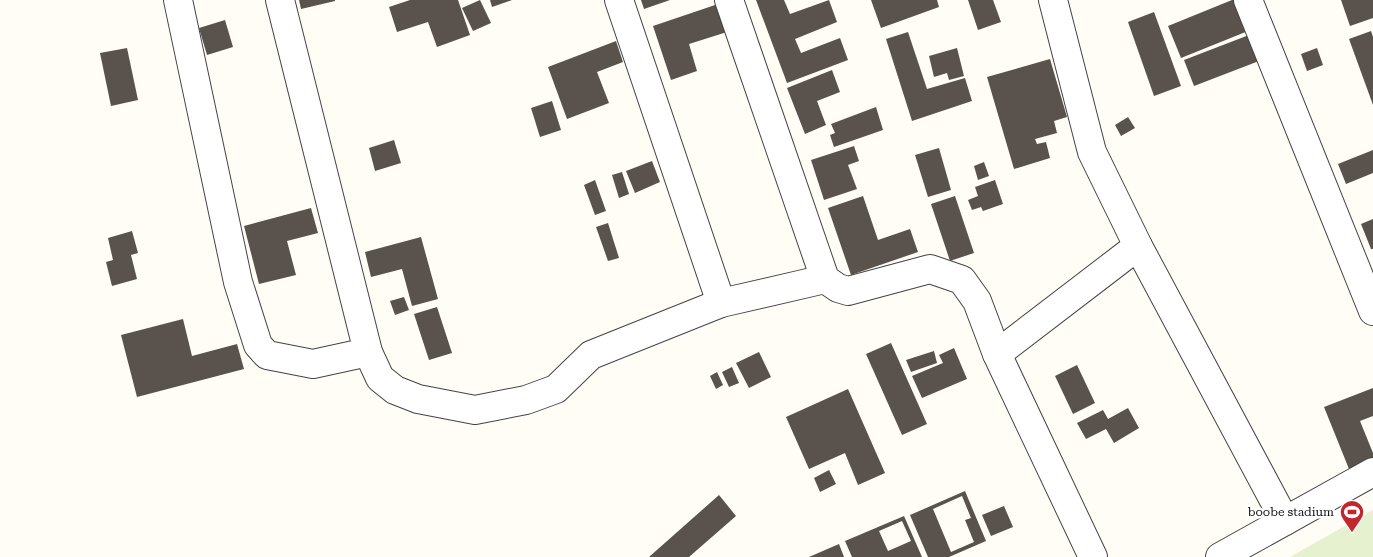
<svg xmlns="http://www.w3.org/2000/svg" width="1373" height="557" viewBox="0 0 1373 557" font-family="'Roboto Serif',serif">
  <style>
    .pitch { fill: #e6f2cf }
    .building { fill: #5a524d; fill-rule: evenodd }
    .lines { fill: none; stroke-linecap: round; stroke-linejoin: round }
    .minor-casing { stroke: #444; stroke-width: 30 }
    .minor { stroke: #fff; stroke-width: 28 }
    .labels { text-anchor: middle; stroke-width: 5; stroke-linejoin: round; paint-order: stroke }
    .poi-label { font-size: 12px; fill: #111; stroke: #fff; text-anchor: end }
  </style>
  <rect width="100%" height="100%" fill="#fffdf5"/>
  <polygon class="pitch" points="1373,510 1373,557 1290,557"/>
  <g class="building">
    <polygon points="299,0 335,0 335,1 301,9"/>
    <polygon points="410,0 458,0 470,35 437,47 428,22 397,32 389,7"/>
    <polygon points="480,0 491,23 473,31 462,8"/>
    <polygon points="490,0 512,0 492,7"/>
    <polygon points="641,0 670,0 644,9"/>
    <polygon points="756,0 784,0 790,14 829,0 837,22 795,39 801,53 840,38 848,60 787,83"/>
    <polygon points="871,0 937,0 939,7 881,28"/>
    <polygon points="968,0 993,0 1001,22 978,30"/>
    <polygon points="1232,0 1236,0 1248,31 1181,58 1168,26"/>
    <polygon points="1341,0 1373,0 1373,18 1350,26"/>
    <polygon points="718,4 727,32 689,44 697,71 671,80 653,26"/>
    <polygon points="1154,12 1181,86 1154,96 1128,22"/>
    <polygon points="225,20 233,47 207,55 199,28"/>
    <polygon points="1371,31 1373,37 1373,105 1349,39"/>
    <polygon points="908,32 927,89 965,78 972,101 912,121 886,39"/>
    <polygon points="1249,35 1259,61 1194,86 1184,60"/>
    <polygon points="616,41 623,62 597,72 609,103 567,119 548,67"/>
    <polygon points="127,48 138,100 111,106 100,53"/>
    <polygon points="957,48 964,76 949,80 947,73 934,77 929,56"/>
    <polygon points="1317,48 1323,65 1307,71 1301,54"/>
    <polygon points="1050,59 1067,117 1054,121 1057,133 1035,139 1037,144 1046,142 1050,158 1014,169 987,77"/>
    <polygon points="832,70 840,92 817,101 826,125 805,134 787,88"/>
    <polygon points="552,101 561,130 540,137 531,108"/>
    <polygon points="876,107 883,130 834,147 830,135 835,133 831,124"/>
    <polygon points="1128,117 1135,128 1121,136 1115,125"/>
    <polygon points="394,140 401,163 375,171 369,148"/>
    <polygon points="854,146 859,161 848,165 857,189 824,200 811,160"/>
    <polygon points="939,148 951,190 928,197 915,155"/>
    <polygon points="1373,150 1373,173 1346,184 1338,164"/>
    <polygon points="652,161 660,182 635,193 626,171"/>
    <polygon points="984,162 989,176 978,180 974,166"/>
    <polygon points="622,172 629,194 619,198 612,175"/>
    <polygon points="595,180 606,211 595,215 584,185"/>
    <polygon points="995,180 1003,204 983,211 981,207 972,210 968,200 978,196 975,187"/>
    <polygon points="863,196 878,240 910,229 918,252 851,275 828,208"/>
    <polygon points="955,196 974,253 950,261 931,204"/>
    <polygon points="311,208 318,233 287,241 296,275 259,284 244,226"/>
    <polygon points="1373,219 1373,249 1371,249 1361,224"/>
    <polygon points="608,223 619,258 608,261 596,227"/>
    <polygon points="132,231 138,253 131,255 137,279 112,286 106,262 113,260 108,238"/>
    <polygon points="421,237 438,299 412,306 402,269 371,277 365,252"/>
    <polygon points="404,297 409,310 395,315 390,301"/>
    <polygon points="437,307 452,353 429,360 414,314"/>
    <polygon points="183,319 192,356 237,344 244,369 137,397 121,335"/>
    <polygon points="891,343 927,424 902,435 866,354"/>
    <polygon points="954,348 967,379 922,398 912,376 943,363 939,355"/>
    <polygon points="934,351 937,363 911,372 906,360"/>
    <polygon points="759,352 771,377 749,388 736,363"/>
    <polygon points="1077,365 1095,403 1073,414 1055,376"/>
    <polygon points="732,367 739,383 729,387 722,372"/>
    <polygon points="717,372 723,385 716,389 710,376"/>
    <polygon points="1373,388 1373,416 1360,421 1373,453 1373,460 1349,469 1324,407"/>
    <polygon points="848,389 885,473 858,485 845,453 809,469 786,417"/>
    <polygon points="1128,408 1139,428 1114,443 1106,429 1086,439 1077,423 1103,410 1108,419"/>
    <polygon points="829,470 836,484 820,492 814,478"/>
    <path d="M965,491l21,50 -37,16h-21l-18,-42zM962,496l9,22 -6,2 9,22 -23,10 -18,-43z"/>
    <polygon points="719,495 736,516 689,557 649,557"/>
    <polygon points="1004,506 1013,527 991,536 982,515"/>
    <path d="M904,516l18,41h-70l-7,-16zM902,521l9,20 -23,10 -9,-20z"/>
    <polygon points="839,544 844,557 809,557"/>
  </g>
  <g class="lines">
    <g class="minor-casing">
      <g id="minor">
        <polyline points="178,0 238,282 258,345 267,355 313,364 368,352"/>
        <polyline points="280,0 368,352 380,378 395,390 418,399 475,410 526,400 556,389 591,355 721,303 825,279"/>
        <polyline points="619,0 721,303"/>
        <polyline points="729,0 825,279 838,288 848,291 930,269 962,280 977,301 997,354 1093,557"/>
        <polyline points="1248,0 1373,311"/>
        <polyline points="1138,246 1285,521"/>
        <polyline points="997,354 1138,246 1092,152 1053,0"/>
        <polyline points="1220,557 1373,472"/>
      </g>
    </g>
    <use href="#minor" class="minor"/>
  </g>
  <defs>
    <g id="stadium-pin" transform="scale(1.25)"><path d="M0 17L-7.5 6A9.5 9.5 0 1 1 7.5 6Z" fill="#c4262e" stroke="#fff"/><path d="M0-5a6.5 5 0 1 0 0 10a6.5 5 0 1 0 0-10ZM-3.5-1.8h7v3.6h-7Z" fill="#fff"/></g>
  </defs>
  <g fill-rule="evenodd">
    <use href="#stadium-pin" x="1352" y="512"/>
  </g>
  <g class="labels">
    <g class="poi-label">
      <text x="1334" y="516">boobe stadium</text>
    </g>
  </g>
</svg>
